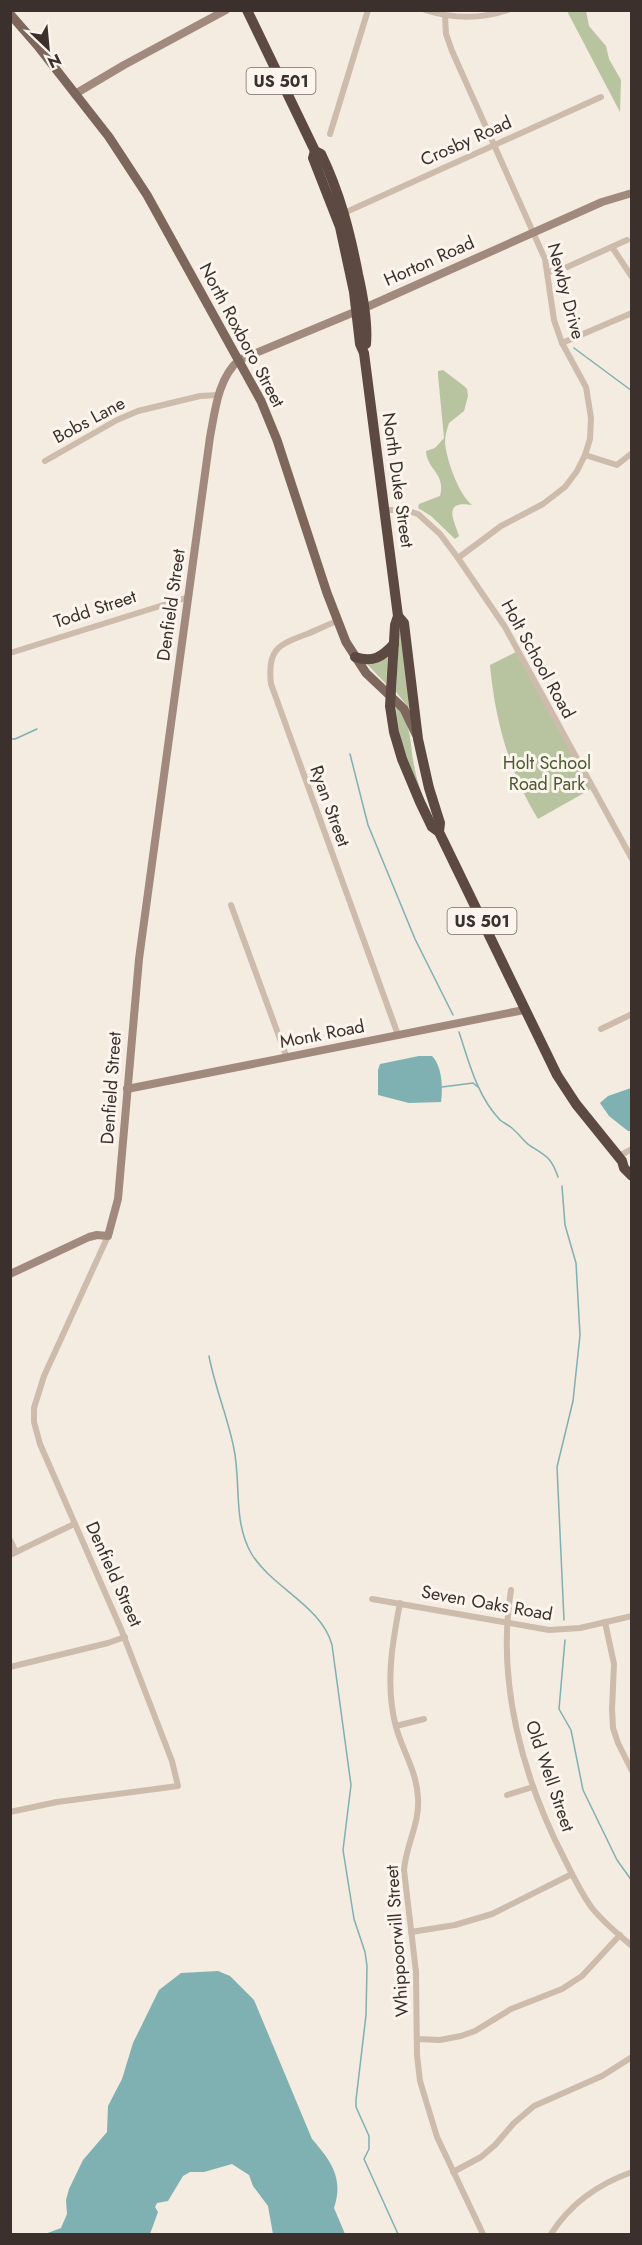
<svg xmlns="http://www.w3.org/2000/svg" width="642" height="2245" viewBox="0 0 642 2245" font-family="Jost,sans-serif">
  <style>
    .green { fill: #b8c4a0 }
    .water { fill: #7fb0b2 }
    .lines { fill: none; stroke-linecap: round; stroke-linejoin: round }
    .stream { stroke: #7fb0b2; stroke-width: 1.5 }
    .street { stroke: #cdbbac; stroke-width: 6 }
    .secondary { stroke: #a18a7d; stroke-width: 8 }
    .primary { stroke: #7d675c; stroke-width: 9 }
    .highway { stroke: #5c4a42; stroke-width: 10 }
    .labels { text-anchor: middle; stroke-width: 6; stroke-linejoin: round; paint-order: stroke }
    .shield { fill: #fbf5ee; stroke: #756b66; stroke-width: 1.5 }
    .shield-label { font-size: 16px; font-weight: bold; fill: #3b302b }
    .street-label { font-size: 18px; fill: #3b302b; stroke: #fbf5ee }
    .park-label { font-size: 18px; fill: #4a5a2e; stroke: #fbf5ee }
  </style>
  <rect width="100%" height="100%" fill="#f4ebe1"/>
  <g class="green">
    <polygon points="567,11 586,11 589,26 606,46 609,59 621,80 620,112"/>
    <path d="M443,370l21,16 3,3 1,7 -4,15 -15,12c-2,6 -4,13 -4,19 1,17 14,53 27,63 -30,-5 -18,15 -13,31l-4,3 -24,-23 -13,-8 1,-4 21,-8c6,-23 -13,-26 -14,-45l9,-3 9,-10 -6,-63v-4z"/>
    <polygon points="399,633 402,633 409,708 396,692"/>
    <path d="M516,652l75,137 -53,30c-29,-47 -43,-99 -48,-154z"/>
    <polygon points="388,655 386,684 367,664"/>
    <path d="M396,707c16,13 14,40 18,58 2,13 7,25 10,37 -14,-30 -26,-62 -28,-95z"/>
  </g>
  <g class="water">
    <path d="M419,1056h13c10,10 11,32 9,46l-32,1 -31,-8v-25l2,-6z"/>
    <polygon points="631,1088 631,1131 628,1131 609,1116 600,1103 608,1096"/>
    <path d="M218,1971l12,5 24,24 58,139c19,22 32,39 22,69l11,26h-72l-5,-28 -15,-20 -4,-11 -17,-11 -28,8h-14l-7,4 -15,25 -11,2 -2,4 3,5 -8,22h-105l16,-6 6,-14 -1,-14 3,-11 14,-29 24,-28 1,-26 14,-27 11,-36 26,-53 22,-17z"/>
  </g>
  <g class="lines">
    <g class="stream">
      <polyline points="574,348 632,391"/>
      <polyline points="10,739 15,739 37,729"/>
      <polyline points="350,754 368,825 415,939 453,1015"/>
      <path d="M459,1032c10,30 18,64 41,88 5,4 11,6 15,11 6,5 10,12 17,16 16,10 20,12 26,30"/>
      <polyline points="442,1087 473,1083 478,1087"/>
      <polyline points="562,1186 565,1225 576,1263 580,1335 573,1401 557,1467 564,1620"/>
      <path d="M209,1356c6,32 19,62 25,93 7,34 -1,72 17,104 20,34 71,53 81,92l19,140 -8,65 11,69 11,33 2,14 -1,49 -10,85v7l13,29v13l-5,10 34,75"/>
      <polyline points="565,1640 559,1709 571,1730 583,1790 617,1860 632,1881"/>
    </g>
    <g class="street">
      <path d="M425,10c28,9 56,9 83,0"/>
      <polyline points="445,16 446,34 452,51 545,259 554,320 562,343 586,387 591,418 590,439 585,455 577,471 565,487 543,504 501,526 458,558"/>
      <polyline points="330,134 368,10"/>
      <polyline points="344,213 601,97"/>
      <polyline points="612,247 632,277"/>
      <polyline points="548,272 565,268 627,240"/>
      <polyline points="562,343 632,313"/>
      <polyline points="585,455 617,465 632,453"/>
      <polyline points="45,461 117,420 138,411 200,396 219,395"/>
      <polyline points="385,510 405,510 418,514 440,534 458,558 505,627 632,859"/>
      <path d="M337,621c-10,4 -20,9 -30,13 -30,11 -40,16 -36,50l127,351"/>
      <polyline points="10,653 189,597"/>
      <polyline points="231,905 287,1058"/>
      <polyline points="601,1029 632,1014"/>
      <polyline points="619,1156 632,1149"/>
      <polyline points="10,1540 16,1552"/>
      <polyline points="10,1555 74,1524"/>
      <path d="M511,1590c-15,92 12,189 54,270 8,16 16,33 27,48 11,14 26,26 40,38"/>
      <polyline points="372,1599 549,1630 580,1628 632,1616"/>
      <path d="M400,1603c-8,41 -15,83 -4,124 7,25 21,45 22,71 2,25 -12,47 -14,72l12,102 1,83 3,26 17,56 46,97"/>
      <polyline points="605,1622 614,1664 612,1709 613,1728 618,1743 632,1771"/>
      <polyline points="10,1667 108,1643 125,1637"/>
      <polyline points="396,1726 424,1719"/>
      <polyline points="507,1795 533,1787"/>
      <polyline points="10,1812 57,1802 178,1786 172,1761 121,1629 40,1444 34,1422 34,1408 44,1376 108,1236"/>
      <polyline points="411,1932 455,1925 492,1914 572,1874"/>
      <polyline points="417,2039 440,2040 461,2036 475,2031 511,2009 562,1989 582,1976 620,1935"/>
      <polyline points="453,2172 481,2157 495,2145 514,2123 534,2106 602,2076 632,2057"/>
      <path d="M551,2234c19,-30 47,-50 81,-62"/>
    </g>
    <g class="secondary">
      <polyline points="75,94 124,65 226,10"/>
      <polyline points="127,1089 524,1010"/>
      <path d="M10,1274l79,-37 8,-2 11,1 10,-37 21,-240 71,-522c5,-26 8,-59 29,-77l130,-54 233,-104 30,-9"/>
    </g>
    <polyline class="primary" points="10,14 37,45 109,137 147,195 261,401 277,440 327,593 346,642 366,673 404,709 416,734"/>
    <g class="highway">
      <path d="M247,10l68,141 6,3c19,39 29,79 37,120 5,22 10,47 8,70"/>
      <polyline points="315,151 313,158 340,227 354,292 360,344 364,353 398,616 395,625 390,706 394,732 402,759 420,802 432,827 439,832"/>
      <polyline points="398,616 404,623 418,739 429,788 440,823 439,832 557,1075 576,1104 622,1161 624,1168 632,1176"/>
      <path d="M355,657c18,6 27,0 39,-13"/>
    </g>
  </g>
  <g class="labels">
    <g class="shield">
      <rect x="246.5" y="68" width="69" height="26" rx="4.5"/>
      <rect x="447.5" y="908" width="69" height="26" rx="4.5"/>
    </g>
    <g class="shield-label">
      <text x="281" y="87">US 501</text>
      <text x="482" y="927">US 501</text>
    </g>
    <g class="street-label">
      <text transform="translate(466 141) rotate(-24)" y="6">Crosby Road</text>
      <text transform="translate(429 261) rotate(-24)" y="6">Horton Road</text>
      <text transform="translate(566 291) rotate(75)" y="6">Newby Drive</text>
      <text transform="translate(242 335) rotate(62)" y="6">North Roxboro Street</text>
      <text transform="translate(89 420) rotate(-28)" y="6">Bobs Lane</text>
      <text transform="translate(398 480) rotate(82)" y="6">North Duke Street</text>
      <text transform="translate(171 605) rotate(-82)" y="6">Denfield Street</text>
      <text transform="translate(95 609) rotate(-18)" y="6">Todd Street</text>
      <text transform="translate(538 659) rotate(61)" y="6">Holt School Road</text>
      <text transform="translate(330 806) rotate(70)" y="6">Ryan Street</text>
      <text transform="translate(322 1034) rotate(-11)" y="6">Monk Road</text>
      <text transform="translate(111 1088) rotate(-86)" y="6">Denfield Street</text>
      <text transform="translate(114 1574) rotate(66)" y="6">Denfield Street</text>
      <text transform="translate(487 1603) rotate(10)" y="6">Seven Oaks Road</text>
      <text transform="translate(550 1776) rotate(71)" y="6">Old Well Street</text>
      <text transform="translate(397 1941) rotate(-94)" y="6">Whippoorwill Street</text>
    </g>
    <g class="park-label">
      <text x="547" y="769">Holt School<tspan x="547" dy="21">Road Park</tspan></text>
    </g>
  </g>
  <rect width="642" height="2245" fill="none" stroke="#3b302b" stroke-width="24"/>
  <g transform="translate(48 48) rotate(154)" stroke="#fbf5ee" stroke-width="4.5" paint-order="stroke">
  <path d="M0-4.5L10 22L0 15L-10 22Z" fill="#3b302b"/>
  <text y="-9" font-size="16" font-weight="bold" text-anchor="middle" fill="#3b302b">N</text>
  </g>
</svg>
